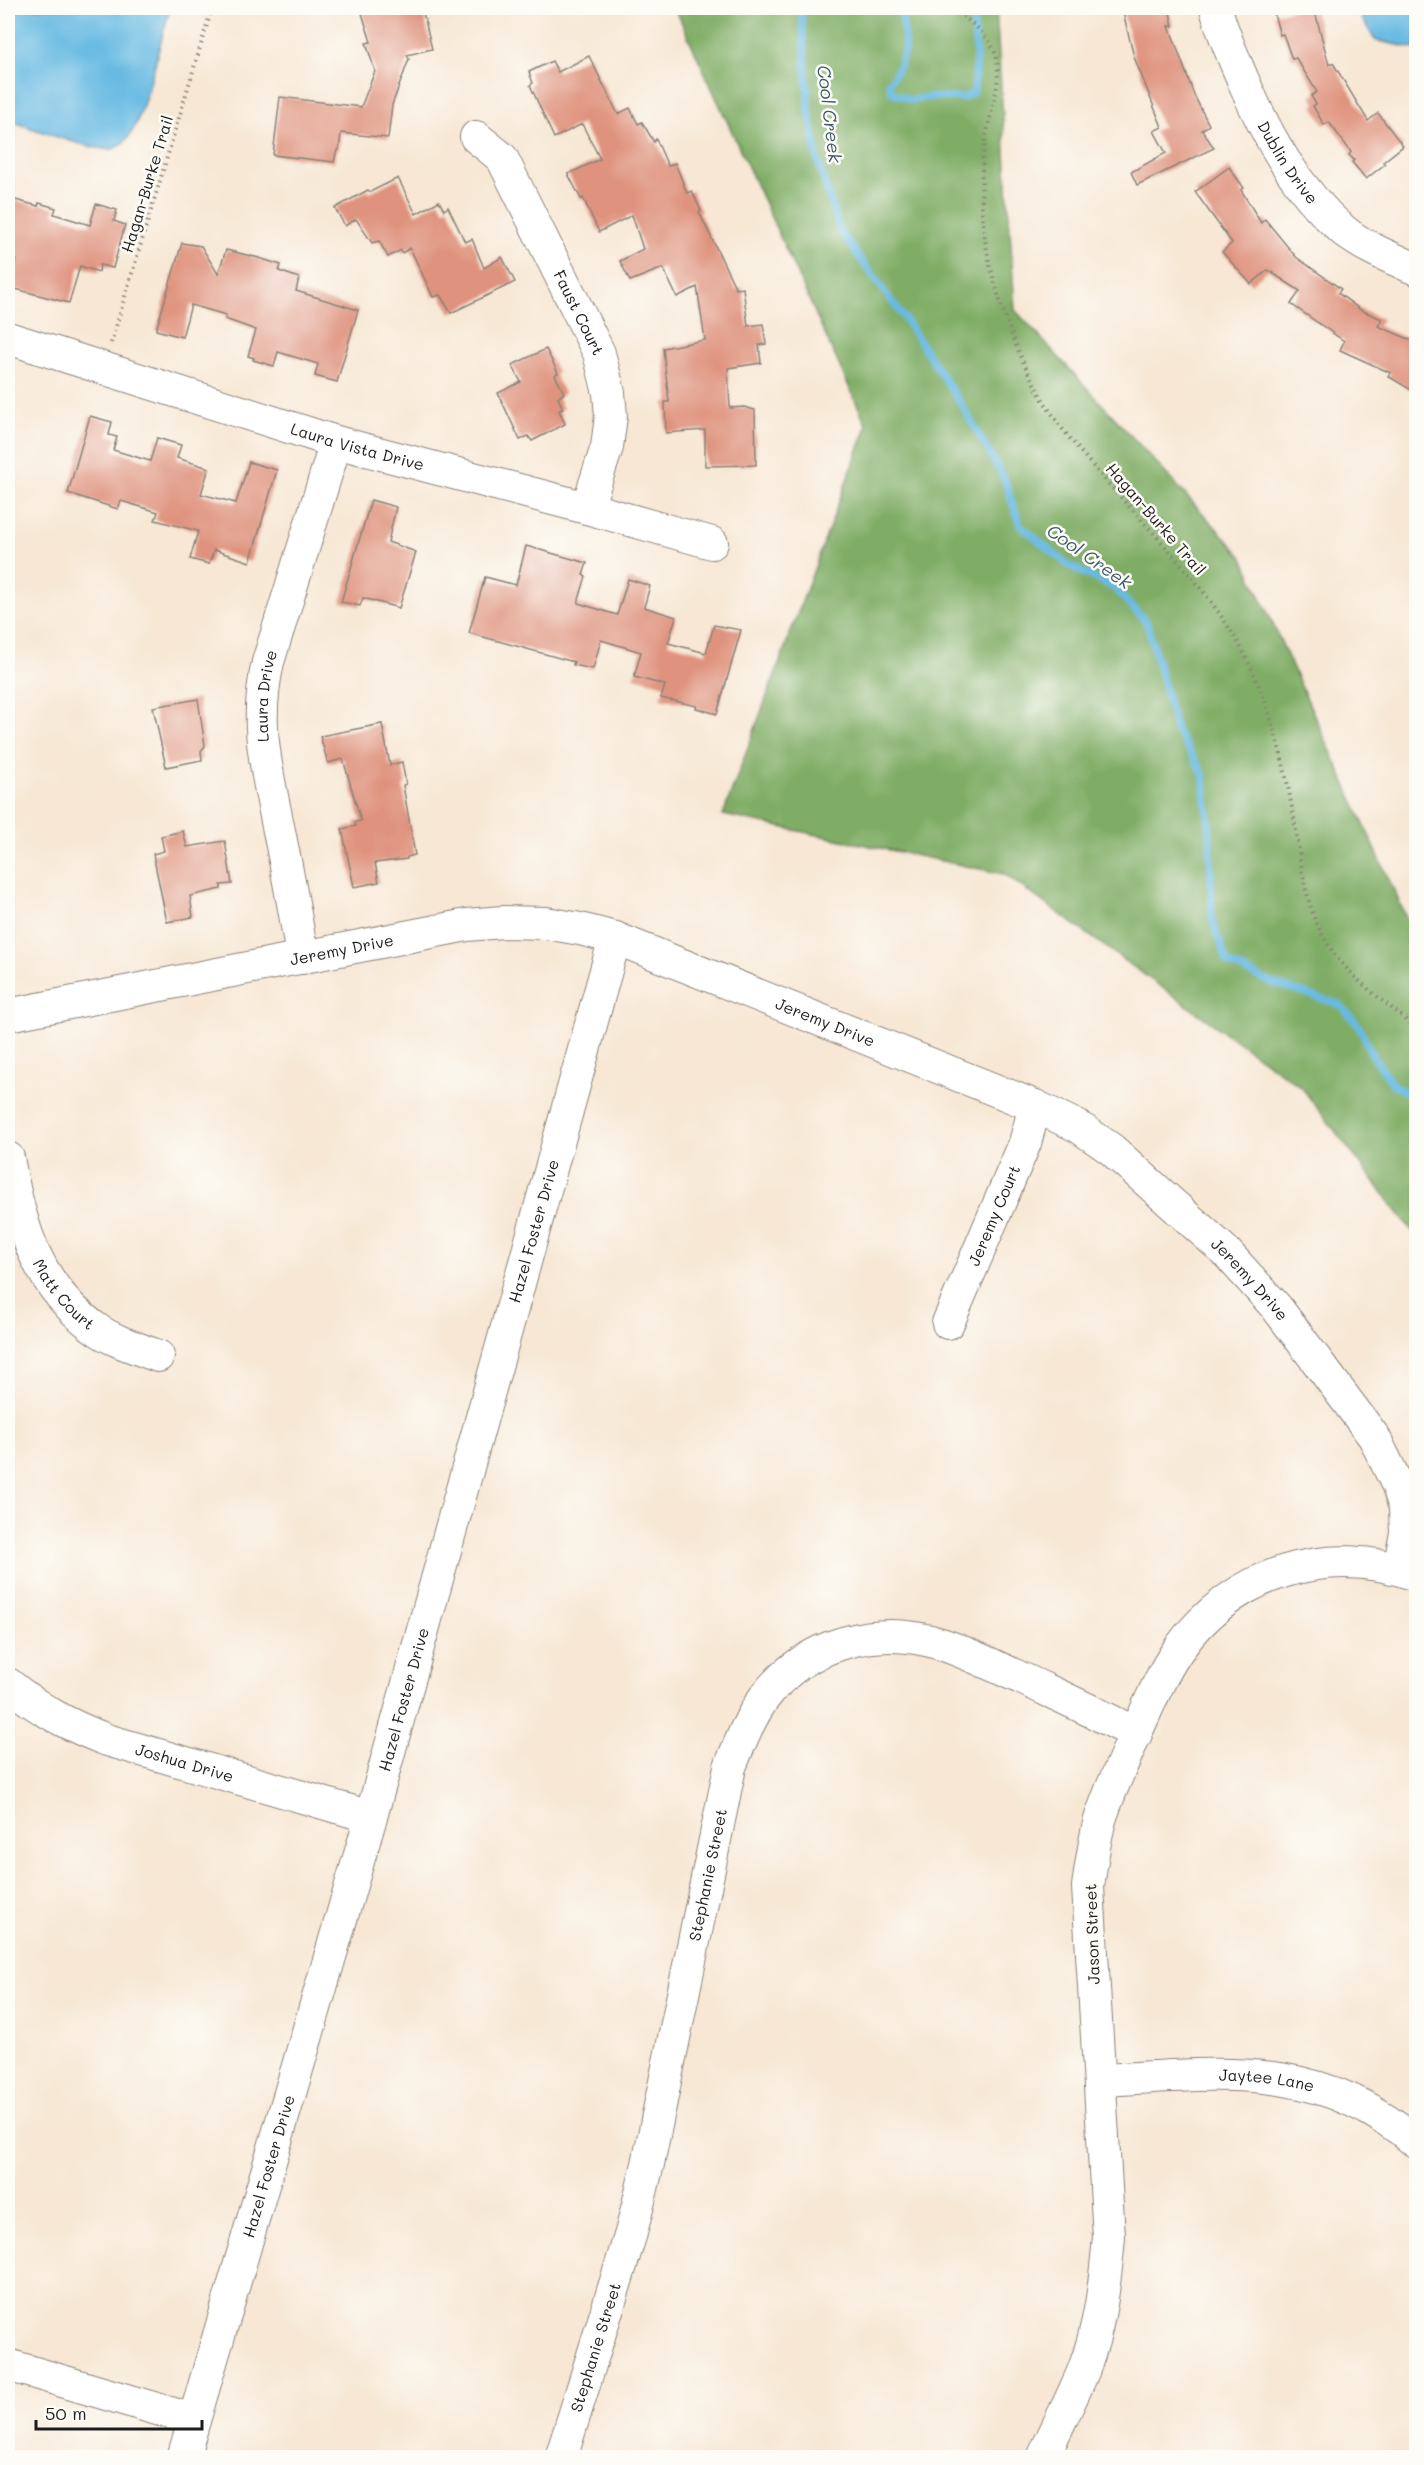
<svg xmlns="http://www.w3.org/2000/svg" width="1424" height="2465" viewBox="0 0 1424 2465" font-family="Mali,sans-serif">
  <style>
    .forest { fill: #80ad66; stroke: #4e6441; stroke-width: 1.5 }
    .water { fill: #67bae3; stroke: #426b80; stroke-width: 1.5 }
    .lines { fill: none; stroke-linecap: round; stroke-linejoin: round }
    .stream { stroke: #67bae3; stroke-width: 7 }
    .building { fill: #df937e }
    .minor-casing { stroke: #8a8278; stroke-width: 34 }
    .path { stroke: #8a8278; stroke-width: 4; stroke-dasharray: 1.5 4.5; stroke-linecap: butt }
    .minor { stroke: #fff; stroke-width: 32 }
    .labels { text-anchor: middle; stroke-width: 5; stroke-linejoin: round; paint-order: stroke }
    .street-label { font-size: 16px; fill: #1c1c1c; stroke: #fdfcf7 }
    .water-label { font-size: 18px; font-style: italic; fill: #3a5b6c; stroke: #fdfcf7 }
  </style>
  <rect width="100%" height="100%" fill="#fdfcf7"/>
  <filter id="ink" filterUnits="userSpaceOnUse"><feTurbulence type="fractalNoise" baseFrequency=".0167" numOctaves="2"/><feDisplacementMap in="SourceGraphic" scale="12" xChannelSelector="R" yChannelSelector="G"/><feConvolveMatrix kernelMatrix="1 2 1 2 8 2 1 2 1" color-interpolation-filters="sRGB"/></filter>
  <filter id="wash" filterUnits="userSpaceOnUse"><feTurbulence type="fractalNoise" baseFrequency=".008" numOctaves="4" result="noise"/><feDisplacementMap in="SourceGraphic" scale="24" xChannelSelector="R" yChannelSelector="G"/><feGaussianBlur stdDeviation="1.35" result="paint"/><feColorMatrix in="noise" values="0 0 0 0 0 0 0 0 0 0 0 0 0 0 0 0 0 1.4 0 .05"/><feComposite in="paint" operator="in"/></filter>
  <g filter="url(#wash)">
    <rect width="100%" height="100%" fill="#f7e7d4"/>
    <polygon class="forest" points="675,8 996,8 1015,310 1242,556 1416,939 1416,1236 1302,1088 1004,874 723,815 867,426"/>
    <g class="water">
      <path d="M8,8h162c-11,36 -21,90 -37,122 -4,8 -12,16 -20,19 -16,4 -86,-23 -105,-29z"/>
      <polygon points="1356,8 1416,8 1416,49 1375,40"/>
    </g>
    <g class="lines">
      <g class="stream">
        <polyline points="801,8 809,109 818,162 840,231 905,319 961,404 1004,478 1020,525 1068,565 1114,588 1147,623 1176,730 1203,773 1210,834 1212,920 1227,962 1269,982 1341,1005 1358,1025 1372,1055 1393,1085 1416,1098"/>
        <path d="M901,8c4,33 9,46 -12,75l2,9 20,8 20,-3 32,1 11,-6 2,-32 -3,-52"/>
      </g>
    </g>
    <g id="blocks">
      <g class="building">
        <polygon points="372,8 422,8 432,49 407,55 409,59 392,105 388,138 341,133 339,150 337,150 334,162 273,155 280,97 361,107 375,71 366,43 371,42 361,10"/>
        <polygon points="1122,8 1169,8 1173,26 1169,26 1194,95 1209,125 1202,130 1214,148 1137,185 1131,172 1166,153 1154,131 1162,127 1134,57"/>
        <polygon points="1301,8 1314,8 1329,65 1333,63 1368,121 1378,113 1403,146 1383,162 1385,164 1366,179 1352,162 1354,160 1349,155 1351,152 1329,122 1324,125 1313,106 1316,104 1311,96 1317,92 1296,58 1292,59 1283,34 1280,35 1274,14"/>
        <polygon points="589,56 618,114 630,108 638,124 642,122 654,142 656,139 668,166 675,163 687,193 692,191 701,211 699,212 736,289 743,288 748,326 763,324 766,344 759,345 761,363 728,368 730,408 744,407 755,410 756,465 705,466 705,430 666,433 665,402 669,402 663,348 705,340 697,287 677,297 663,268 630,281 620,261 643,249 632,215 599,232 583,198 581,199 568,174 600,159 582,124 554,138 530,85 533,83 529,72 552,61 558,72"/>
        <polygon points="1229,167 1244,188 1241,190 1261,223 1265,219 1296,257 1341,289 1338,293 1361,310 1382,319 1378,326 1416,342 1416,393 1388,376 1391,373 1340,350 1344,341 1291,304 1300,291 1268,270 1251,284 1222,252 1232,243 1195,192"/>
        <polygon points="398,178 416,214 439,201 444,210 448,207 465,242 472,239 484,268 502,257 515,282 451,313 440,295 433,297 410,248 402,253 401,250 388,257 379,241 372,243 356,219 345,226 335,208 368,190 370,192"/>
        <polygon points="8,198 38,206 39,203 56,208 54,214 90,225 96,204 117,210 114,221 125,225 113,268 100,265 99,272 80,266 69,303 8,287 16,259 8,257"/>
        <polygon points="182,243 201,246 218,274 226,250 259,258 281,265 279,271 299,278 296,291 358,310 337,382 315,376 318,364 278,352 274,366 253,360 254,358 248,356 256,330 225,319 226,315 191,305 182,337 156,330"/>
        <polygon points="546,349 558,373 555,375 564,393 558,398 563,409 559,410 565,424 532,441 528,436 520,440 498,393 521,382 512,365"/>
        <polygon points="90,416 112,422 109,435 117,437 113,450 150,461 157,438 181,445 177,458 209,468 201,494 236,503 249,462 277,470 250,562 214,550 209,564 190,559 198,531 155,520 158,512 121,501 118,509 68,493"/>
        <polygon points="371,500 396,507 388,542 416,552 399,608 363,598 360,606 341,602"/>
        <polygon points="526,546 587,563 583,575 586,576 578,603 617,615 628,579 650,586 644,607 676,617 668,643 706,653 714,625 741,630 717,714 696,708 697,706 661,698 665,685 634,677 641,652 601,640 593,669 573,665 574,662 469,633 485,577 516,585"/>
        <polygon points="198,699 205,746 201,751 202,760 166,767 153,707"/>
        <polygon points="382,724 390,765 402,762 406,784 403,785 415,855 407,857 407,859 375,863 379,882 354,887 342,829 356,826 355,822 361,821 343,759 328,763 320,736"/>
        <polygon points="183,831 187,847 225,841 232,884 221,885 221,889 190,896 193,917 167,922 153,854 164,851 161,836"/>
      </g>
    </g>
  </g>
  <g filter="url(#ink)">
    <use href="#blocks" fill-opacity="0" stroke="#8a8278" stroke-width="1.5"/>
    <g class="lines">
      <g class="minor-casing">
        <g id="minor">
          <path id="s1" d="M1216,8c6,25 17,48 27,72 24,57 54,110 101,151 21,17 48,27 72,38"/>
          <path id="s2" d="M476,137l26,21 97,195 10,40 2,23 -4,31 -20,61"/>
          <path id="s3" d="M8,338l328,104 251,66 125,35"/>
          <path id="s4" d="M302,958c-6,-44 -15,-88 -24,-132 -12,-61 -24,-101 -10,-164l68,-220"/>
          <path id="s5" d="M8,1015l459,-90 36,-3 43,1 34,6 35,9 420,168 44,21 32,22 115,103 51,56 97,129 24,49 7,22 1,25 -7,36"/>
          <path id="s6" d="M8,1158c12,67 28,127 87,170 18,13 42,20 63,28"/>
          <path id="s7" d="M948,1323l77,-180 10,-37"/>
          <path id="s8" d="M8,1684c32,26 60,41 99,56l264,77"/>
          <path id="s9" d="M1101,2080c119,-6 217,-22 315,62"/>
          <polyline points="8,2365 194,2420"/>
          <path id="s10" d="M183,2458l188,-641 244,-879"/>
          <path id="s11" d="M561,2458l70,-225 17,-69 82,-397c10,-24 19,-48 34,-69 41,-55 112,-74 177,-54 27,9 53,22 80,34 38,18 77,35 115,56"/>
          <path d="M1043,2458c13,-30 29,-59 41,-89 16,-42 21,-87 25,-132l-21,-350c3,-22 6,-45 12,-67 9,-29 23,-57 35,-85 13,-28 25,-59 43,-85 55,-78 150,-107 238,-75"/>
        </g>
      </g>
      <g class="path">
        <path d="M954,8c14,13 31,23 40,42 12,27 -7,70 -10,98 -5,40 -3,79 6,117 15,60 39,122 78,171 58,74 137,140 180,225 23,48 36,100 45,152 8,44 10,92 34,130 21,35 59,59 89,85"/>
        <polyline points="111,343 212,8"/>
      </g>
      <use href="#minor" class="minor"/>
    </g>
  </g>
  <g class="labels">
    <g class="street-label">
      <text dy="6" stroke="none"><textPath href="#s1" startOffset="171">Dublin Drive</textPath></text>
      <text transform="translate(147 184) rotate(-73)" y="6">Hagan-Burke Trail</text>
      <text dy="6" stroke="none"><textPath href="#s2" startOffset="206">Faust Court</textPath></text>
      <text dy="6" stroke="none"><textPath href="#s3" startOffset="366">Laura Vista Drive</textPath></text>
      <text transform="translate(1156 519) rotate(49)" y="6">Hagan-Burke Trail</text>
      <text dy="6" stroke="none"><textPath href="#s4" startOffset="266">Laura Drive</textPath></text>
      <text dy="6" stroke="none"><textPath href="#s5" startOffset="340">Jeremy Drive</textPath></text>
      <text dy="6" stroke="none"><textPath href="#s5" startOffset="844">Jeremy Drive</textPath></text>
      <text dy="6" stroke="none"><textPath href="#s7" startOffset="117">Jeremy Court</textPath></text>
      <text dy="6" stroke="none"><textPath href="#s10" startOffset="1276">Hazel Foster Drive</textPath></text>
      <text dy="6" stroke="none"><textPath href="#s5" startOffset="1348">Jeremy Drive</textPath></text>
      <text dy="6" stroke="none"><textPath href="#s6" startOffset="150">Matt Court</textPath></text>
      <text dy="6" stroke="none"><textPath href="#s10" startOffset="790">Hazel Foster Drive</textPath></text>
      <text dy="6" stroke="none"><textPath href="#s8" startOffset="195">Joshua Drive</textPath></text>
      <text dy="6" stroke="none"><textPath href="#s11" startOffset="602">Stephanie Street</textPath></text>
      <text transform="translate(1092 1934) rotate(-92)" y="6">Jason Street</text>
      <text dy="6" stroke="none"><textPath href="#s9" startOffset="166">Jaytee Lane</textPath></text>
      <text dy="6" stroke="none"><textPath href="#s10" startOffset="304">Hazel Foster Drive</textPath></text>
      <text dy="6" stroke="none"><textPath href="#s11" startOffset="116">Stephanie Street</textPath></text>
    </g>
    <g class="water-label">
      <text transform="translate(829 114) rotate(83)" y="6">Cool Creek</text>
      <text transform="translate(1089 557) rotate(35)" y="6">Cool Creek</text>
    </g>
  </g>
  <rect width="1424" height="2465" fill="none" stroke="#fdfcf7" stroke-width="30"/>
  <path d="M36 2420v9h166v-9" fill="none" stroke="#1c1c1c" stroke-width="3"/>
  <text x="45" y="2420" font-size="18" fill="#1c1c1c" stroke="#fdfcf7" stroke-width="4.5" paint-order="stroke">50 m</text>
</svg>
